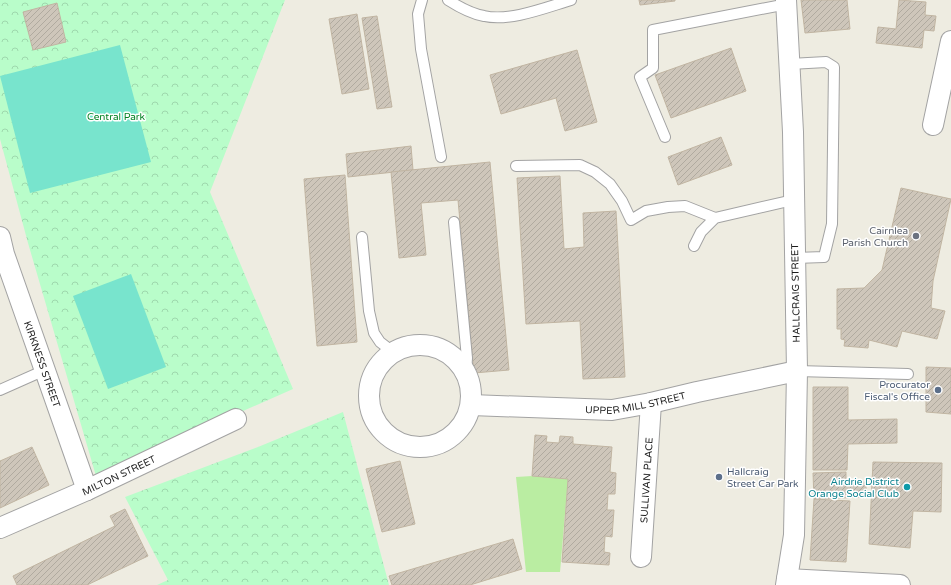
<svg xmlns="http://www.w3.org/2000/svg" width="951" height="585" viewBox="0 0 951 585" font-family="'Varela Round',sans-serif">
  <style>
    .park { fill: url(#park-crowns) }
    .garden { fill: #baeda2 }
    .pitch { fill: #78e4cd }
    .building { fill: url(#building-hatch); stroke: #c1b5a2 }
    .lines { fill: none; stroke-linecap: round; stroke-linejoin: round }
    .service-casing { stroke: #a3a3a3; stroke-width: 12 }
    .minor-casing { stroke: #a3a3a3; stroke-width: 22 }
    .service { stroke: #fff; stroke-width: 10 }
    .minor { stroke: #fff; stroke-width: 20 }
    .worship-dot { fill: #6b7280; stroke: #fff; stroke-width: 1.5 }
    .service-dot { fill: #5c6f8a; stroke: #fff; stroke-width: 1.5 }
    .culture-dot { fill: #0f9aa8; stroke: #fff; stroke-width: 1.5 }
    .labels { text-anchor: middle; stroke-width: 3; stroke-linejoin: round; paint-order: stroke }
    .park-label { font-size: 10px; fill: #038123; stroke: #fff }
    .worship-label { font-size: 10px; fill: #5b616d; stroke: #fff; text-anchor: end }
    .street-label { font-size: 10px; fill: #1c1c1c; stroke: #fff }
    .service-label { font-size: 10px; fill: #4e5e75; stroke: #fff; text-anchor: end }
    .culture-label { font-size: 10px; fill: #0d838f; stroke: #fff; text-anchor: end }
  </style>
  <defs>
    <pattern id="park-crowns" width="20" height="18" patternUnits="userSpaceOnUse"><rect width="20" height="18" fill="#b9fdca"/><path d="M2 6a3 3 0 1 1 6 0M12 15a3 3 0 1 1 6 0" fill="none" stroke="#9ed8ad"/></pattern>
    <pattern id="building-hatch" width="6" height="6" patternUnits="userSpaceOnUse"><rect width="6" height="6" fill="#cec6ba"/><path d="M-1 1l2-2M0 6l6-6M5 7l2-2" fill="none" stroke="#b0aa9f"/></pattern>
  </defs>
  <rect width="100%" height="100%" fill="#eeece1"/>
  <g class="park">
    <polygon points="0,0 285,0 210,192 293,389 96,476 28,243 0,139"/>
    <polygon points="343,412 389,585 157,585 168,580 125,497 258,447"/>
  </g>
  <polygon class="garden" points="532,476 568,479 560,572 526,572 516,477"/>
  <g class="pitch">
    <polygon points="120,45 151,162 30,193 0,76"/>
    <polygon points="131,274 166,367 108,389 73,296"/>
  </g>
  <g class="building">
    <polygon points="639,0 675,0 675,1 640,5"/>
    <polygon points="801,0 847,0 850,29 805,33"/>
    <polygon points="899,0 926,2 925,15 936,16 934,31 924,30 922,48 876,43 878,27 896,29"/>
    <polygon points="57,3 66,42 33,50 23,12"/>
    <polygon points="357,14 369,89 342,94 329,19"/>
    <polygon points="377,16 392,107 377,109 362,18"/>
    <polygon points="731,48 746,91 671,118 655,75"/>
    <polygon points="577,50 597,122 565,131 556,98 501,114 490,75"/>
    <polygon points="721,137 732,165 678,185 668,157"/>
    <polygon points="411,146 413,170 348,177 346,154"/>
    <polygon points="490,162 509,370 474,373 458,200 421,203 426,255 399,258 391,172"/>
    <polygon points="345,175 357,342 317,346 304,179"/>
    <polygon points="560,176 564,249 584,247 583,213 616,211 625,377 583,379 580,321 526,324 517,178"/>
    <polygon points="901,188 951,199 933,281 931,308 945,311 937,339 902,331 897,347 869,340 868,348 844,346 845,340 841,339 841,329 837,329 837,289 864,288 882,270"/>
    <polygon points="926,367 951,368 951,414 926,412"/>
    <polygon points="813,387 848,387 848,420 897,419 897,443 848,444 847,470 813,470"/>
    <polygon points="535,435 547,436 546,442 559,443 560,436 573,437 573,444 612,447 610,472 616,473 615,494 608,494 607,510 614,510 612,537 605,536 604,552 610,553 609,565 562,562 568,479 532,476"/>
    <polygon points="32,447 49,485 0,508 0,461"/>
    <polygon points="400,461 415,524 382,532 366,469"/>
    <polygon points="873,462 942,463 941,512 913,511 910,548 869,544"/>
    <polygon points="846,472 846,483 866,482 866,497 814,499 813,473"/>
    <polygon points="814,499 850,501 846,562 810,560"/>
    <polygon points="125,509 148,556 87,585 17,585 13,576 115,526 110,516"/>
    <polygon points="513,539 522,569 470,585 392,585 389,576"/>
  </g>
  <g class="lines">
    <g class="service-casing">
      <g id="service">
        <polyline points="422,0 418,14 421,49 441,157"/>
        <path d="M448,0c11,7 24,14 36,16 26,6 63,-9 87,-16"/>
        <polyline points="790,64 826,62 834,67 832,224 824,257 795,258"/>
        <polyline points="665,137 640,77 653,68 653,30 787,4"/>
        <polyline points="516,166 580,165 595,172 610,184 622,201 631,220 646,211 668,207 685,206 715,218"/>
        <polyline points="454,222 467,358 466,372"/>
        <polyline points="362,237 369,311 374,333 380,342 393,352"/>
        <polyline points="694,246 701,232 715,218 793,200"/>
        <polyline points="797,371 908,374"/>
        <polyline points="0,390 45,370"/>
      </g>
    </g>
    <g class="minor-casing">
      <g id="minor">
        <polyline points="933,125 951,41"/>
        <path id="s1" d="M0,237l4,17 83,236"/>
        <circle cx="420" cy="396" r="51"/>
        <path id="s2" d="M471,405l141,5 39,-7 46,-11 100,-21"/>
        <path id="s3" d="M0,528l87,-38 149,-71"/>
        <path id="s4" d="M641,557l10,-154"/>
        <polyline points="787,579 900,585"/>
        <polyline points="786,585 794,535 797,371 793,132 786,0"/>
      </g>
    </g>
    <use href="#service" class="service"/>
    <use href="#minor" class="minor"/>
  </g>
  <circle class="worship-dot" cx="916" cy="236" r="4"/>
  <g class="service-dot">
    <circle cx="938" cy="390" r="4"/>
    <circle cx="719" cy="477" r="4"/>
  </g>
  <circle class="culture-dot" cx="907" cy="487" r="4"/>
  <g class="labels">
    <g class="park-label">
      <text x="116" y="120">Central Park</text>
    </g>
    <g class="worship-label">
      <text x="908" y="234">Cairnlea<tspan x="908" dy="12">Parish Church</tspan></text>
    </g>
    <g class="street-label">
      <text transform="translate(795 293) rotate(-91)" y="4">HALLCRAIG STREET</text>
      <text dy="4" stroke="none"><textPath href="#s1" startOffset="134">KIRKNESS STREET</textPath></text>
      <text dy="4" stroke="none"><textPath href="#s2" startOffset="165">UPPER MILL STREET</textPath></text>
      <text dy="4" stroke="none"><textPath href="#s3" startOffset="130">MILTON STREET</textPath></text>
      <text dy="4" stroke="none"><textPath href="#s4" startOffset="77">SULLIVAN PLACE</textPath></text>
    </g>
    <g class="service-label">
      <text x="930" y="388">Procurator<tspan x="930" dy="12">Fiscal's Office</tspan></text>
      <text x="727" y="475" text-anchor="start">Hallcraig<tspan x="727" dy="12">Street Car Park</tspan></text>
    </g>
    <g class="culture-label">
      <text x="899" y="485">Airdrie District<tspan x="899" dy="12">Orange Social Club</tspan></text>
    </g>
  </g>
</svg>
